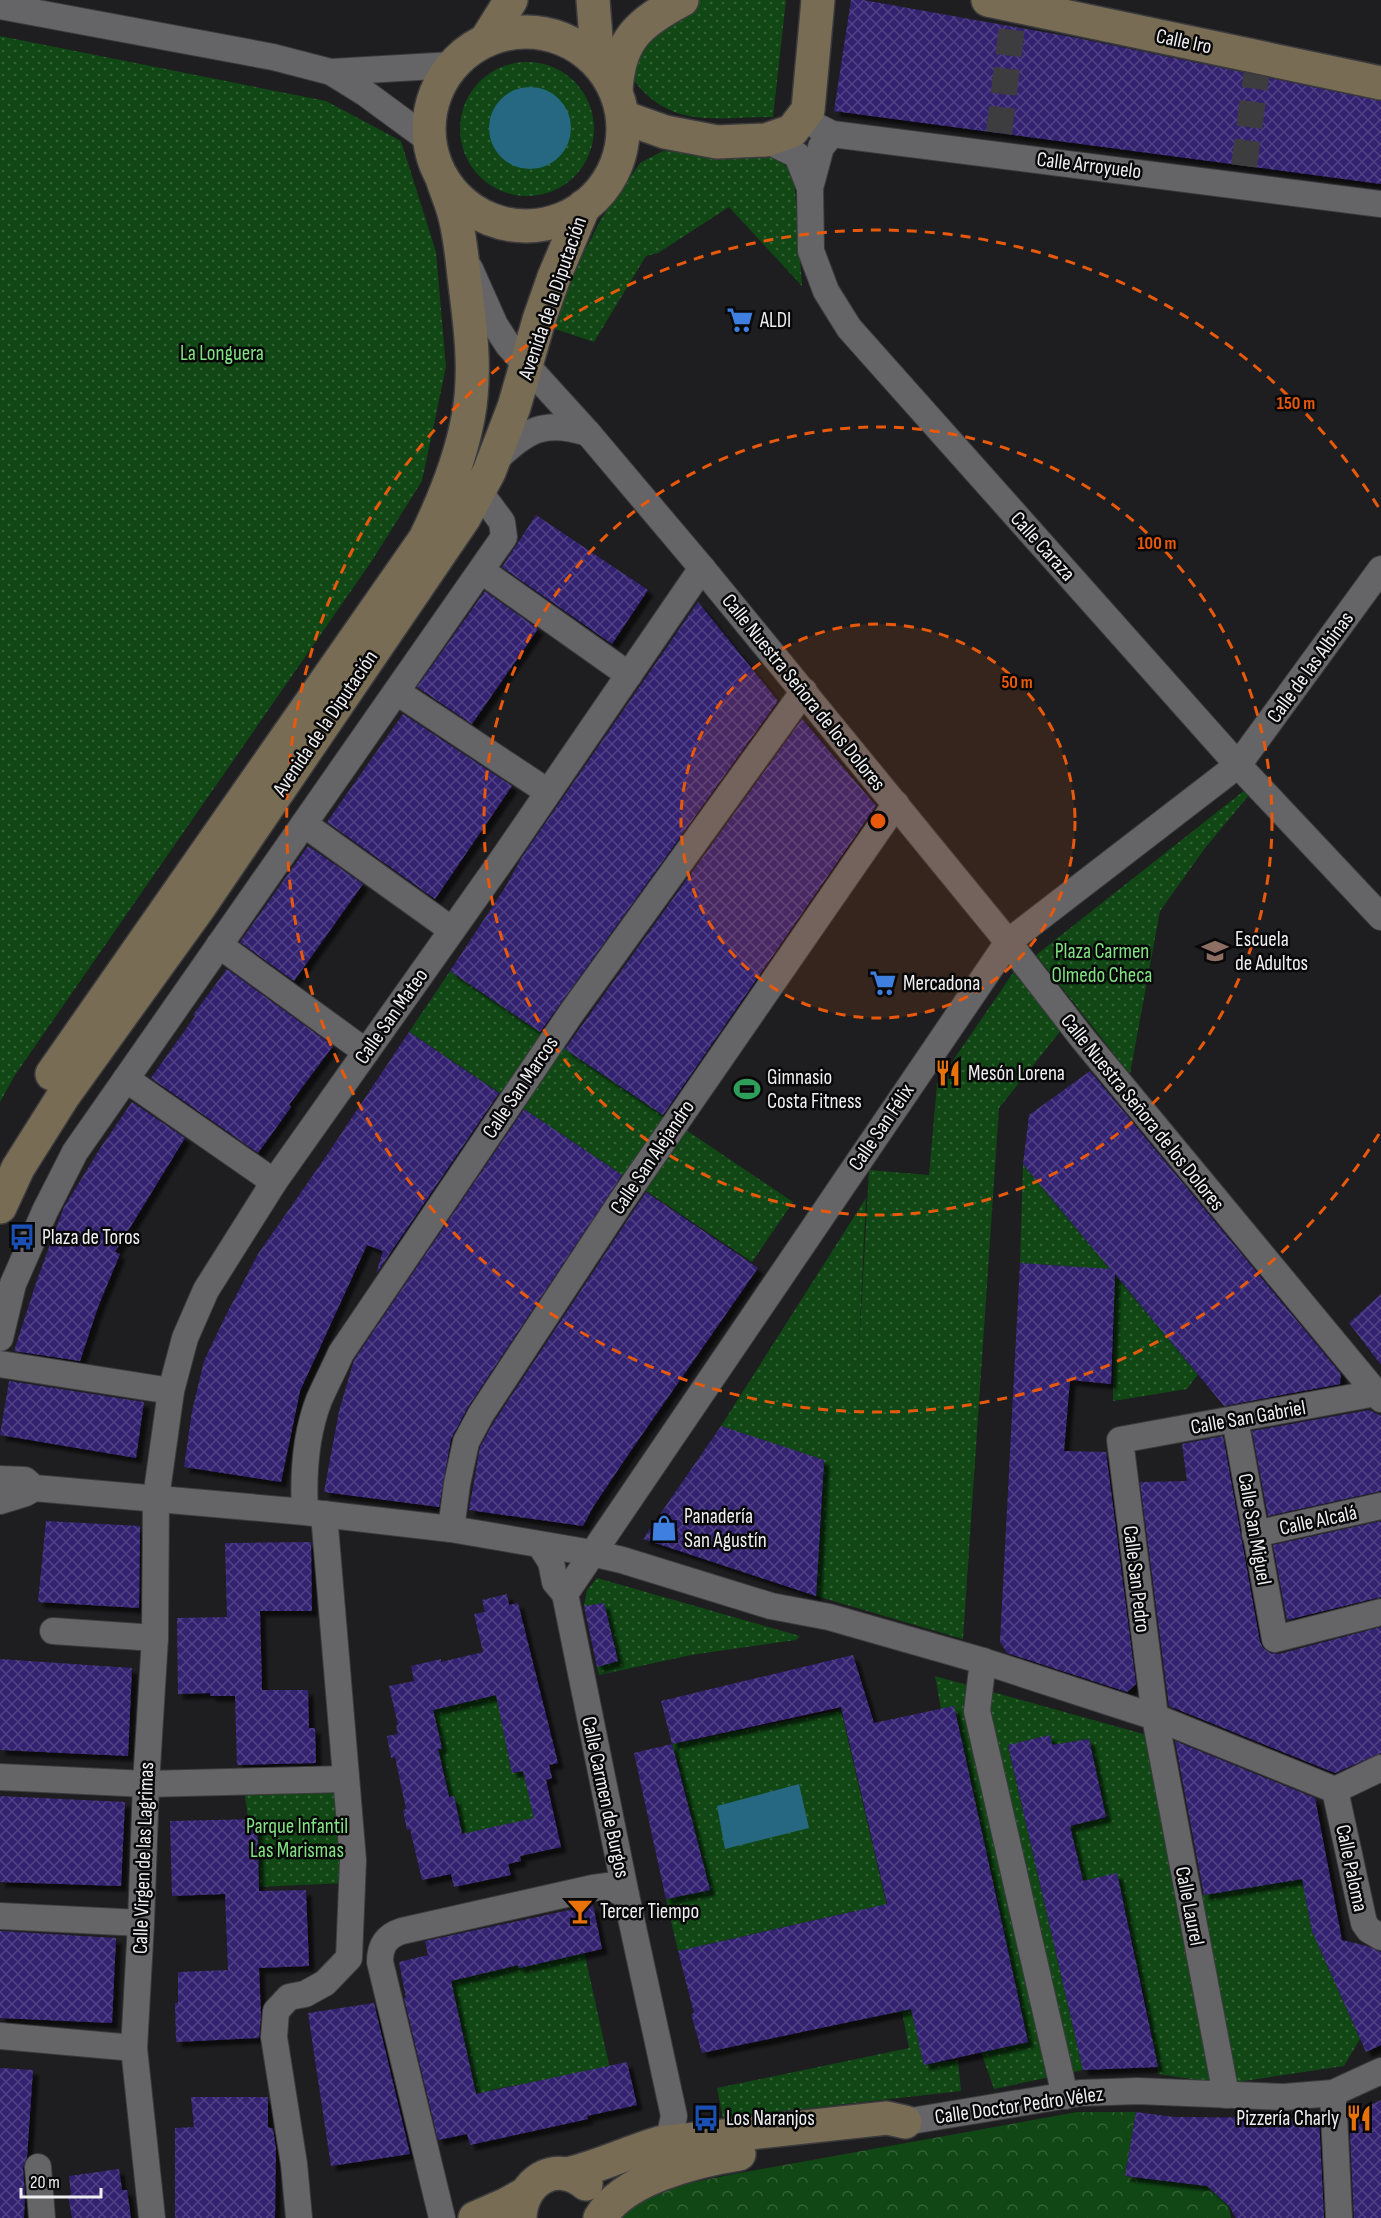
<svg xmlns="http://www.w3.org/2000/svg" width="1381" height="2218" viewBox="0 0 1381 2218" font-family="'Sofia Sans Condensed',sans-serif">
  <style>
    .forest { fill: url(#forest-crowns) }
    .park { fill: url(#park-dots) }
    .water { fill: #266882 }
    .building { fill: url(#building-cross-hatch); fill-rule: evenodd; filter: url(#shadow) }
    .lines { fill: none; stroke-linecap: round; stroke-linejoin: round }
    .street-tunnel { stroke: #3d3d3f; stroke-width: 26; stroke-dasharray: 26 13; stroke-linecap: butt }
    .street-casing { stroke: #3b3b3d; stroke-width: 28 }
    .secondary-casing { stroke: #3b3b3d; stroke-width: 36 }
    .street { stroke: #656568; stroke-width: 26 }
    .secondary { stroke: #786c54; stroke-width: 33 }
    .ring { fill: none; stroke: #e8590c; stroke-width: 3; stroke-dasharray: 10 8 }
    .labels { text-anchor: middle; stroke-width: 5; stroke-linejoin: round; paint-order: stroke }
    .street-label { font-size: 21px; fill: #efeef0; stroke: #080809 }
    .poi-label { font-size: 21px; fill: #efeef0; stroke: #080809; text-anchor: start }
    .park-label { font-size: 21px; fill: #82e383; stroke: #080809 }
    .centre { fill: #e8590c; stroke: #080809; stroke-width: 3 }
    .ring-label { font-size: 18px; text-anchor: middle; font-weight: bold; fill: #e8590c; stroke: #080809; stroke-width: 5; stroke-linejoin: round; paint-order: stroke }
  </style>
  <defs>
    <pattern id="forest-crowns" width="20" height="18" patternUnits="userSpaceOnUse" patternTransform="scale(1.5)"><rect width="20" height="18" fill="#104714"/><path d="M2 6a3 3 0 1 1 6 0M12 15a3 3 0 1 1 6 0" fill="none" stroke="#336236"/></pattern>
    <pattern id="park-dots" width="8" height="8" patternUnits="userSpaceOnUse" patternTransform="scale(1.5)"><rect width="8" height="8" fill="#104714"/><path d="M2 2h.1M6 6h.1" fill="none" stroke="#336236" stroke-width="1.8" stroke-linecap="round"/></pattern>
    <pattern id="building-cross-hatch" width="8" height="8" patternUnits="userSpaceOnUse" patternTransform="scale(1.5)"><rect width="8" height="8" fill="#332170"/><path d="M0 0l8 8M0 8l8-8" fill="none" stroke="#514285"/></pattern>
    <filter id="shadow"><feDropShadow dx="5.5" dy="5.5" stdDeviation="1.5" flood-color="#0009"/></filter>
  </defs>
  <rect width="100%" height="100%" fill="#1e1e20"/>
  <polygon class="forest" points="1077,2112 1136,2112 1125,2176 1207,2186 1229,2206 1231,2218 615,2218 640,2193 734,2174"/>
  <g class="park">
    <path d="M700,0h86l-13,117c-57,0 -103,13 -141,-39l8,-31 47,-42z"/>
    <polygon points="0,36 326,101 401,141 436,252 446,367 422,481 371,562 15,1075 0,1102"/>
    <circle cx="527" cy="129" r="67"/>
    <polygon points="663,151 777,155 794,176 802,286 729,207 658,253 646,256 594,342 555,329 572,276 601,219 640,163"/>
    <polygon points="1245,790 1249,795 1205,848 1160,911 1130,1074 1036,955"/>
    <polygon points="1015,970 1062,1029 999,1108 963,1639 816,1596 824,1460 721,1426 866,1198 858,1368 869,1170 929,1175 937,1084"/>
    <polygon points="450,971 793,1202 752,1262 409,1032"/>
    <polygon points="1023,1164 1198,1374 1187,1389 1113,1401 1114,1310 1079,1267 1020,1263"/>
    <polygon points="597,1578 800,1636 796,1640 691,1655 599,1675 597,1667 618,1661 604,1603 584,1606 587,1590"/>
    <polygon points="935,1676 1172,1742 1202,1895 1302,1879 1312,1931 1360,2039 1344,2066 1224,2084 1158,2074 1143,1989 1107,1993 1100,1961 1135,1954 1117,1874 1083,1881 1070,1826 1106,1817 1089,1739 1052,1745 1050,1735 1008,1746 1083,2070 994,2089 981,2052 1028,2042 953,1706 941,1709"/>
    <polygon points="503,1684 498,1703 504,1733 519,1741 506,1744 512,1773 523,1771 526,1783 535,1781 528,1784 543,1851 520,1857 516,1836 459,1847 454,1796 449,1797 438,1749 442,1748 436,1723 424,1726 427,1709"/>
    <polygon points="841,1710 924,2064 958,2060 961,2091 723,2118 717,2088 909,2048 902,2012 876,2016 855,1911 678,1951 666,1899 709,1890 672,1744"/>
    <polygon points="338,1779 346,1883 257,1887 244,1788"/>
    <polygon points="584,1951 610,2069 519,2096 517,2085 491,2090 470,2106 443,1982 492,1971 516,1956 519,1968"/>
  </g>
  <g class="water">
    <circle cx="530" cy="128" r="41"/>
    <polygon points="799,1784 809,1828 725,1849 717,1806"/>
  </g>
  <g class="building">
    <polygon points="851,0 863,0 1077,38 1381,101 1381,184 834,111"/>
    <polygon points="536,515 648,590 612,644 502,567"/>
    <polygon points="485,591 538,629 472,724 417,687"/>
    <polygon points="698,602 778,701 540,1032 450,971 506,886 522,857"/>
    <polygon points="403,714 512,786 435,899 327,822"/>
    <polygon points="802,719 876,806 663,1115 565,1049"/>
    <polygon points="308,846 363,884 294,981 240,942"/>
    <polygon points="227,969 333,1046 289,1105 291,1107 258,1153 151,1078 195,1016 193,1015"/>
    <polygon points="409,1032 499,1093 376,1274 383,1251 367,1245 300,1391 281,1482 184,1467 192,1411 204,1361 226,1315 258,1254 327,1155"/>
    <polygon points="1090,1071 1341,1374 1340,1384 1224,1406 1115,1274 1111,1384 1070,1380 1064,1451 1106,1452 1136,1684 1127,1692 1007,1653 1000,1642 1020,1263 1110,1269 1023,1164 1029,1115"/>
    <polygon points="132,1102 185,1138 115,1252 120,1254 98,1307 80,1361 14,1351 37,1280 64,1207 101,1147"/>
    <polygon points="524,1109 622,1175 468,1407 451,1439 439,1507 324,1492 339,1411 354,1360"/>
    <polygon points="646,1192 758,1268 632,1449 593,1507 583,1526 469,1510 480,1447 494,1422"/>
    <polygon points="1381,1294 1381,1365 1349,1323"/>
    <polygon points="9,1381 144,1402 136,1458 0,1435"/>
    <polygon points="1369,1410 1381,1416 1381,1491 1268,1516 1252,1431"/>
    <polygon points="721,1426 824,1460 816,1596 643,1539"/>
    <polygon points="1223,1436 1260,1642 1263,1648 1270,1653 1279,1654 1381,1627 1381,1753 1335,1773 1169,1706 1140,1482 1187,1481 1182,1444"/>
    <polygon points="46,1521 140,1526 139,1608 38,1602"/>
    <polygon points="1381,1521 1381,1597 1287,1620 1273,1545"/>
    <polygon points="311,1542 312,1611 260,1611 262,1690 308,1690 309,1728 315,1728 316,1763 237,1765 235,1696 210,1696 210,1693 178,1694 177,1618 227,1617 225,1543"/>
    <path d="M507,1594l2,11 9,-2 40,160 -9,2 3,13 -6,2 15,67 -41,9 1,5 -13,3 3,11 -57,12 -3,-13 -29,6 -12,-51 -3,1 -4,-20 3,-1 -11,-52 -4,1 -4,-22 11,-2 -2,-9h2l-9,-39 25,-5 -3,-15 30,-7v3l42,-10 -9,-38 11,-2 -3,-12zM496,1695l16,78 11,-2 11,47 -72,16 -8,-38 -5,1 -11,-48 4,-1 -9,-38z"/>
    <polygon points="604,1603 618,1661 597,1667 584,1606"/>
    <polygon points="853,1655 874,1723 954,1706 1028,2042 924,2065 911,2009 702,2053 691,2014 694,2013 678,1951 887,1904 841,1707 672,1744 661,1701"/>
    <polygon points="0,1659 132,1668 128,1756 0,1750"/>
    <polygon points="1050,1735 1052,1745 1089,1739 1106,1817 1070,1826 1083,1881 1117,1873 1158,2067 1083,2070 1008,1745"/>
    <polygon points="1175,1741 1315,1798 1342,1940 1367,1946 1381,1952 1381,2045 1366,2052 1312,1931 1302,1879 1204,1895"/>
    <polygon points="672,1744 710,1890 666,1899 634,1753"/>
    <polygon points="0,1796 125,1802 121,1886 0,1882"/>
    <polygon points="257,1819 259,1891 306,1890 309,1966 259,1968 261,2015 259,2038 176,2042 175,2003 178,2003 178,1972 228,1970 225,1894 172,1896 170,1821"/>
    <polygon points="593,1905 602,1949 519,1968 518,1965 451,1981 466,2049 476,2094 627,2062 637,2105 587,2116 588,2119 470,2145 467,2134 438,2140 404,1998 406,1998 399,1962 428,1955 425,1941"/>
    <polygon points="0,1931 116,1938 112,2023 0,2018"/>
    <polygon points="374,2003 410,2154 331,2166 308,2013"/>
    <polygon points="0,2068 33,2070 27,2157 23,2168 25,2195 24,2218 0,2218"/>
    <polygon points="191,2097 268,2097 268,2127 273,2129 276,2149 275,2218 175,2218 175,2128 194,2127"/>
    <polygon points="1381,2100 1381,2218 1354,2218 1349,2115"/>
    <polygon points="1136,2112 1174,2117 1319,2118 1324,2218 1236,2218 1229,2206 1207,2186 1125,2176"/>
    <polygon points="119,2169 122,2190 127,2190 131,2218 72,2218 68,2195 71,2195 69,2176"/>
  </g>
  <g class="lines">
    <g class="street-tunnel">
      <polyline points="999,133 1012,26"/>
      <polyline points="1244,166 1257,70"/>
    </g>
    <g class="street-casing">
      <g id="street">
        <polyline points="0,6 273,57 331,72 453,65"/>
        <polyline points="331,72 365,93 429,140"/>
        <polyline points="818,127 832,134 1381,204"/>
        <polyline points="832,134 821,147 810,188 811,251 826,291 849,328 1238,765 1381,917"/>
        <polyline points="766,140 797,155 810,188"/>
        <polyline points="470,269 495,325 508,345 588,433 702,568 1008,942 1083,1039 1381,1399"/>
        <path d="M495,460c33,-30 48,-41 93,-27"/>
        <polyline points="482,571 629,675"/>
        <polyline points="397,692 548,792"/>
        <polyline points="304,824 452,930"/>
        <polyline points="219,945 366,1052"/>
        <polyline points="126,1079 274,1182"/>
        <polyline points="0,1338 13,1284 45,1211 75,1152 504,537 502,522 479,491"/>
        <polyline points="0,1364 171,1391"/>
        <polyline points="1235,1419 1275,1639 1381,1612"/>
        <polyline points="0,1479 25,1480 34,1488 305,1512 451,1529 592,1553 622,1560 771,1606 829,1617 983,1661 1155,1717 1335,1790"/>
        <polyline points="0,1501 26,1493 34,1488"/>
        <path d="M305,1512c-2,-37 0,-76 14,-112 7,-16 15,-31 22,-47l231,-341 232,-321"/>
        <polyline points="451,1529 457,1484 466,1442 481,1414 621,1202 896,804"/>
        <polyline points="1255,1534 1381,1506"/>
        <polyline points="540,1545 551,1562 555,1582 565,1594"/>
        <polyline points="53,1631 155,1638"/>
        <polyline points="983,1661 977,1711 1065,2096"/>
        <polyline points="0,1777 146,1784 346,1779"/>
        <polyline points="1335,1790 1364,1923 1369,1930 1381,1937"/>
        <polyline points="1335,1790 1381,1768"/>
        <polyline points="0,1916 141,1923"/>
        <polyline points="0,2036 134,2048"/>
        <polyline points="1333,2093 1339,2218"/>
        <polyline points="1226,2095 1155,1717 1120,1440 1376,1393"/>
        <polyline points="905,2122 1080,2093 1138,2091 1284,2097 1333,2093 1381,2071"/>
        <polyline points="658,2155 670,2134 674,2116 626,1895 565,1594 1008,942 1238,765 1381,569"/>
        <polyline points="38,2167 42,2218"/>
        <polyline points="152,2218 134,2048 141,1923 146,1784 155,1638 156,1498 171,1391 185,1338 206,1290 274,1182 504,857 702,568"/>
        <polyline points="299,2218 294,2164 274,2037 276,2011 289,1997 305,1994 325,1983 349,1958 353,1860 324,1514"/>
        <path d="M442,2218l-62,-256c0,-16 6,-26 22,-31l191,-43 15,-2 18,9"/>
      </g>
    </g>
    <g class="secondary-casing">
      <g id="secondary">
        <polyline points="593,0 598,63"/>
        <polyline points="988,0 1381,83"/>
        <circle cx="526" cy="129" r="97"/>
        <polyline points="486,40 511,0"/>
        <path d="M616,90c3,-51 23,-67 66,-90"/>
        <polyline points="623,117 665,132 717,142 766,140 792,131 808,110 818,0"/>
        <path d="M52,1074l373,-535c19,-39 35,-78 43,-121 9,-46 2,-95 -4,-142 -2,-19 -4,-40 -9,-59 -3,-13 -9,-26 -13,-39"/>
        <polyline points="0,1207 18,1168 64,1095 200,906 464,518 489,472 514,407 539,320 554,277 584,206"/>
        <path d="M567,2174c32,-7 61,-22 92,-31l228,-25 18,4"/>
        <polyline points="475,2218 507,2204 525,2194"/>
        <path d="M520,2218c1,-37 36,-59 66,-34"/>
        <path d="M600,2218c24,-40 96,-57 139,-64"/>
      </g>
    </g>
    <use href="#street" class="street"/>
    <use href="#secondary" class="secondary"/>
  </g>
  <circle cx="878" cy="821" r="197" fill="#e8590c" fill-opacity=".12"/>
  <g class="ring">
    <circle cx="878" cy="821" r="197"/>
    <circle cx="878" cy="821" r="394"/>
    <path d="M1379 1134A591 591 0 1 1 1379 508"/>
  </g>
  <defs>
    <g id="supermarket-bare" transform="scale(2.07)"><path d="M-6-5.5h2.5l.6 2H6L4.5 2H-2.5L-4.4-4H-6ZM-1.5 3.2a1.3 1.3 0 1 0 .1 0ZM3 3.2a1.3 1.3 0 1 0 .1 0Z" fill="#3f7fe0" stroke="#080809" stroke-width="2.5" paint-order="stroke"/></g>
    <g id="school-bare" transform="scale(2.07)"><path d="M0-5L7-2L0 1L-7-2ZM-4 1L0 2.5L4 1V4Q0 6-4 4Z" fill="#8d6e63" stroke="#080809" stroke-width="2.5" paint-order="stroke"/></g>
    <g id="restaurant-bare" transform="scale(2.07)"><path d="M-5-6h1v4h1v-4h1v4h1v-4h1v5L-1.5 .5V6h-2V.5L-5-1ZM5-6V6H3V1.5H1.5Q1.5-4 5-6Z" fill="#e8710a" stroke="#080809" stroke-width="2.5" paint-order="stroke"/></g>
    <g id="stadium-bare" transform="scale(2.07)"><path d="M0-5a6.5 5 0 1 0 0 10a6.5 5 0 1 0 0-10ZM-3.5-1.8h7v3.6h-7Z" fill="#2e9e5b" stroke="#080809" stroke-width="2.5" paint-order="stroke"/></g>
    <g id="bus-bare" transform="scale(2.07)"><path d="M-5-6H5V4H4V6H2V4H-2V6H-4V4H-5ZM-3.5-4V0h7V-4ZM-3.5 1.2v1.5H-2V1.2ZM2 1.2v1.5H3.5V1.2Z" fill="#1a4fb4" stroke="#080809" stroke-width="2.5" paint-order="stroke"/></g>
    <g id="shop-bare" transform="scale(2.07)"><path d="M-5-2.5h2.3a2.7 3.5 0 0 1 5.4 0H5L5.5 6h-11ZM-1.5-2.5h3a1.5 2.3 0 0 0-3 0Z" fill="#3f7fe0" stroke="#080809" stroke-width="2.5" paint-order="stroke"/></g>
    <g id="bar-bare" transform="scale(2.07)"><path d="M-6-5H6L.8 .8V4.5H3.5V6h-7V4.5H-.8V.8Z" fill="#e8710a" stroke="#080809" stroke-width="2.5" paint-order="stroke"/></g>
  </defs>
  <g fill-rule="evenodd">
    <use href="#supermarket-bare" x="740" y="320"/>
    <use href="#school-bare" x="1215" y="951"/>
    <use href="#supermarket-bare" x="883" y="983"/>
    <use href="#restaurant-bare" x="948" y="1073"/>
    <use href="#stadium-bare" x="747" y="1089"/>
    <use href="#bus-bare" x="22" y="1237"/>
    <use href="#shop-bare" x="664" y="1528"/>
    <use href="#bar-bare" x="580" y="1911"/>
    <use href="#bus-bare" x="706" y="2118"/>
    <use href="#restaurant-bare" x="1359" y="2118"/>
  </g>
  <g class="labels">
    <g class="street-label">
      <text transform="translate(1184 41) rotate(12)" y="7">Calle Iro</text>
      <text transform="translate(1089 165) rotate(7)" y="7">Calle Arroyuelo</text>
      <text transform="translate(552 298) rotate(-71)" y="7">Avenida de la Diputación</text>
      <text transform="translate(1043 546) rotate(48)" y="7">Calle Caraza</text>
      <text transform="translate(1310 667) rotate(-54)" y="7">Calle de las Albinas</text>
      <text transform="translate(804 692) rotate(51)" y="7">Calle Nuestra Señora de los Dolores</text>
      <text transform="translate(325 723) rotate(-56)" y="7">Avenida de la Diputación</text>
      <text transform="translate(391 1016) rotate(-55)" y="7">Calle San Mateo</text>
      <text transform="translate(520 1087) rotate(-56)" y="7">Calle San Marcos</text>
      <text transform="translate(1143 1112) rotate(51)" y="7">Calle Nuestra Señora de los Dolores</text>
      <text transform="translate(881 1127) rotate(-56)" y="7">Calle San Félix</text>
      <text transform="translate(652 1157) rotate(-56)" y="7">Calle San Alejandro</text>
      <text transform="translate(1248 1417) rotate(-10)" y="7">Calle San Gabriel</text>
      <text transform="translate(1318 1520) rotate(-12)" y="7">Calle Alcalá</text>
      <text transform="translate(1255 1529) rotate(80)" y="7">Calle San Miguel</text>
      <text transform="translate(1137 1579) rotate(83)" y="7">Calle San Pedro</text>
      <text transform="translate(606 1797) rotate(78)" y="7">Calle Carmen de Burgos</text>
      <text transform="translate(143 1858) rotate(-88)" y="7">Calle Virgen de las Lagrimas</text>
      <text transform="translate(1352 1868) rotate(78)" y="7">Calle Paloma</text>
      <text transform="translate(1190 1906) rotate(79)" y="7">Calle Laurel</text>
      <text transform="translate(1019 2105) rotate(-8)" y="7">Calle Doctor Pedro Vélez</text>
    </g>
    <g class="poi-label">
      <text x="760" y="327">ALDI</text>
      <text x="1235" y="946">Escuela<tspan x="1235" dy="24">de Adultos</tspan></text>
      <text x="903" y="990">Mercadona</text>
      <text x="968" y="1080">Mesón Lorena</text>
      <text x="767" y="1084">Gimnasio<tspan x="767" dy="24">Costa Fitness</tspan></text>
      <text x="42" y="1244">Plaza de Toros</text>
      <text x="684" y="1523">Panadería<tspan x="684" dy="24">San Agustín</tspan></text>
      <text x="600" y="1918">Tercer Tiempo</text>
      <text x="726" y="2125">Los Naranjos</text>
      <text x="1339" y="2125" text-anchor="end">Pizzería Charly</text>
    </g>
    <g class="park-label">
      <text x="222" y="360">La Longuera</text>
      <text x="1102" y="958">Plaza Carmen<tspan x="1102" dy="24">Olmedo Checa</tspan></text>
      <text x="297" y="1833">Parque Infantil<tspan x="297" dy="24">Las Marismas</tspan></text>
    </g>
  </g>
  <circle cx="878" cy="821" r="9" class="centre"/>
  <g class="ring-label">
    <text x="1296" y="409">150 m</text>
    <text x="1157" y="549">100 m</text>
    <text x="1017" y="688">50 m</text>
  </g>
  <path d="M21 2188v9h80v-9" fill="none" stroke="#efeef0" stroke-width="3"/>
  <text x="30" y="2188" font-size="18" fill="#efeef0" stroke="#080809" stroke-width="4.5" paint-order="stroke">20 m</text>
</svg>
